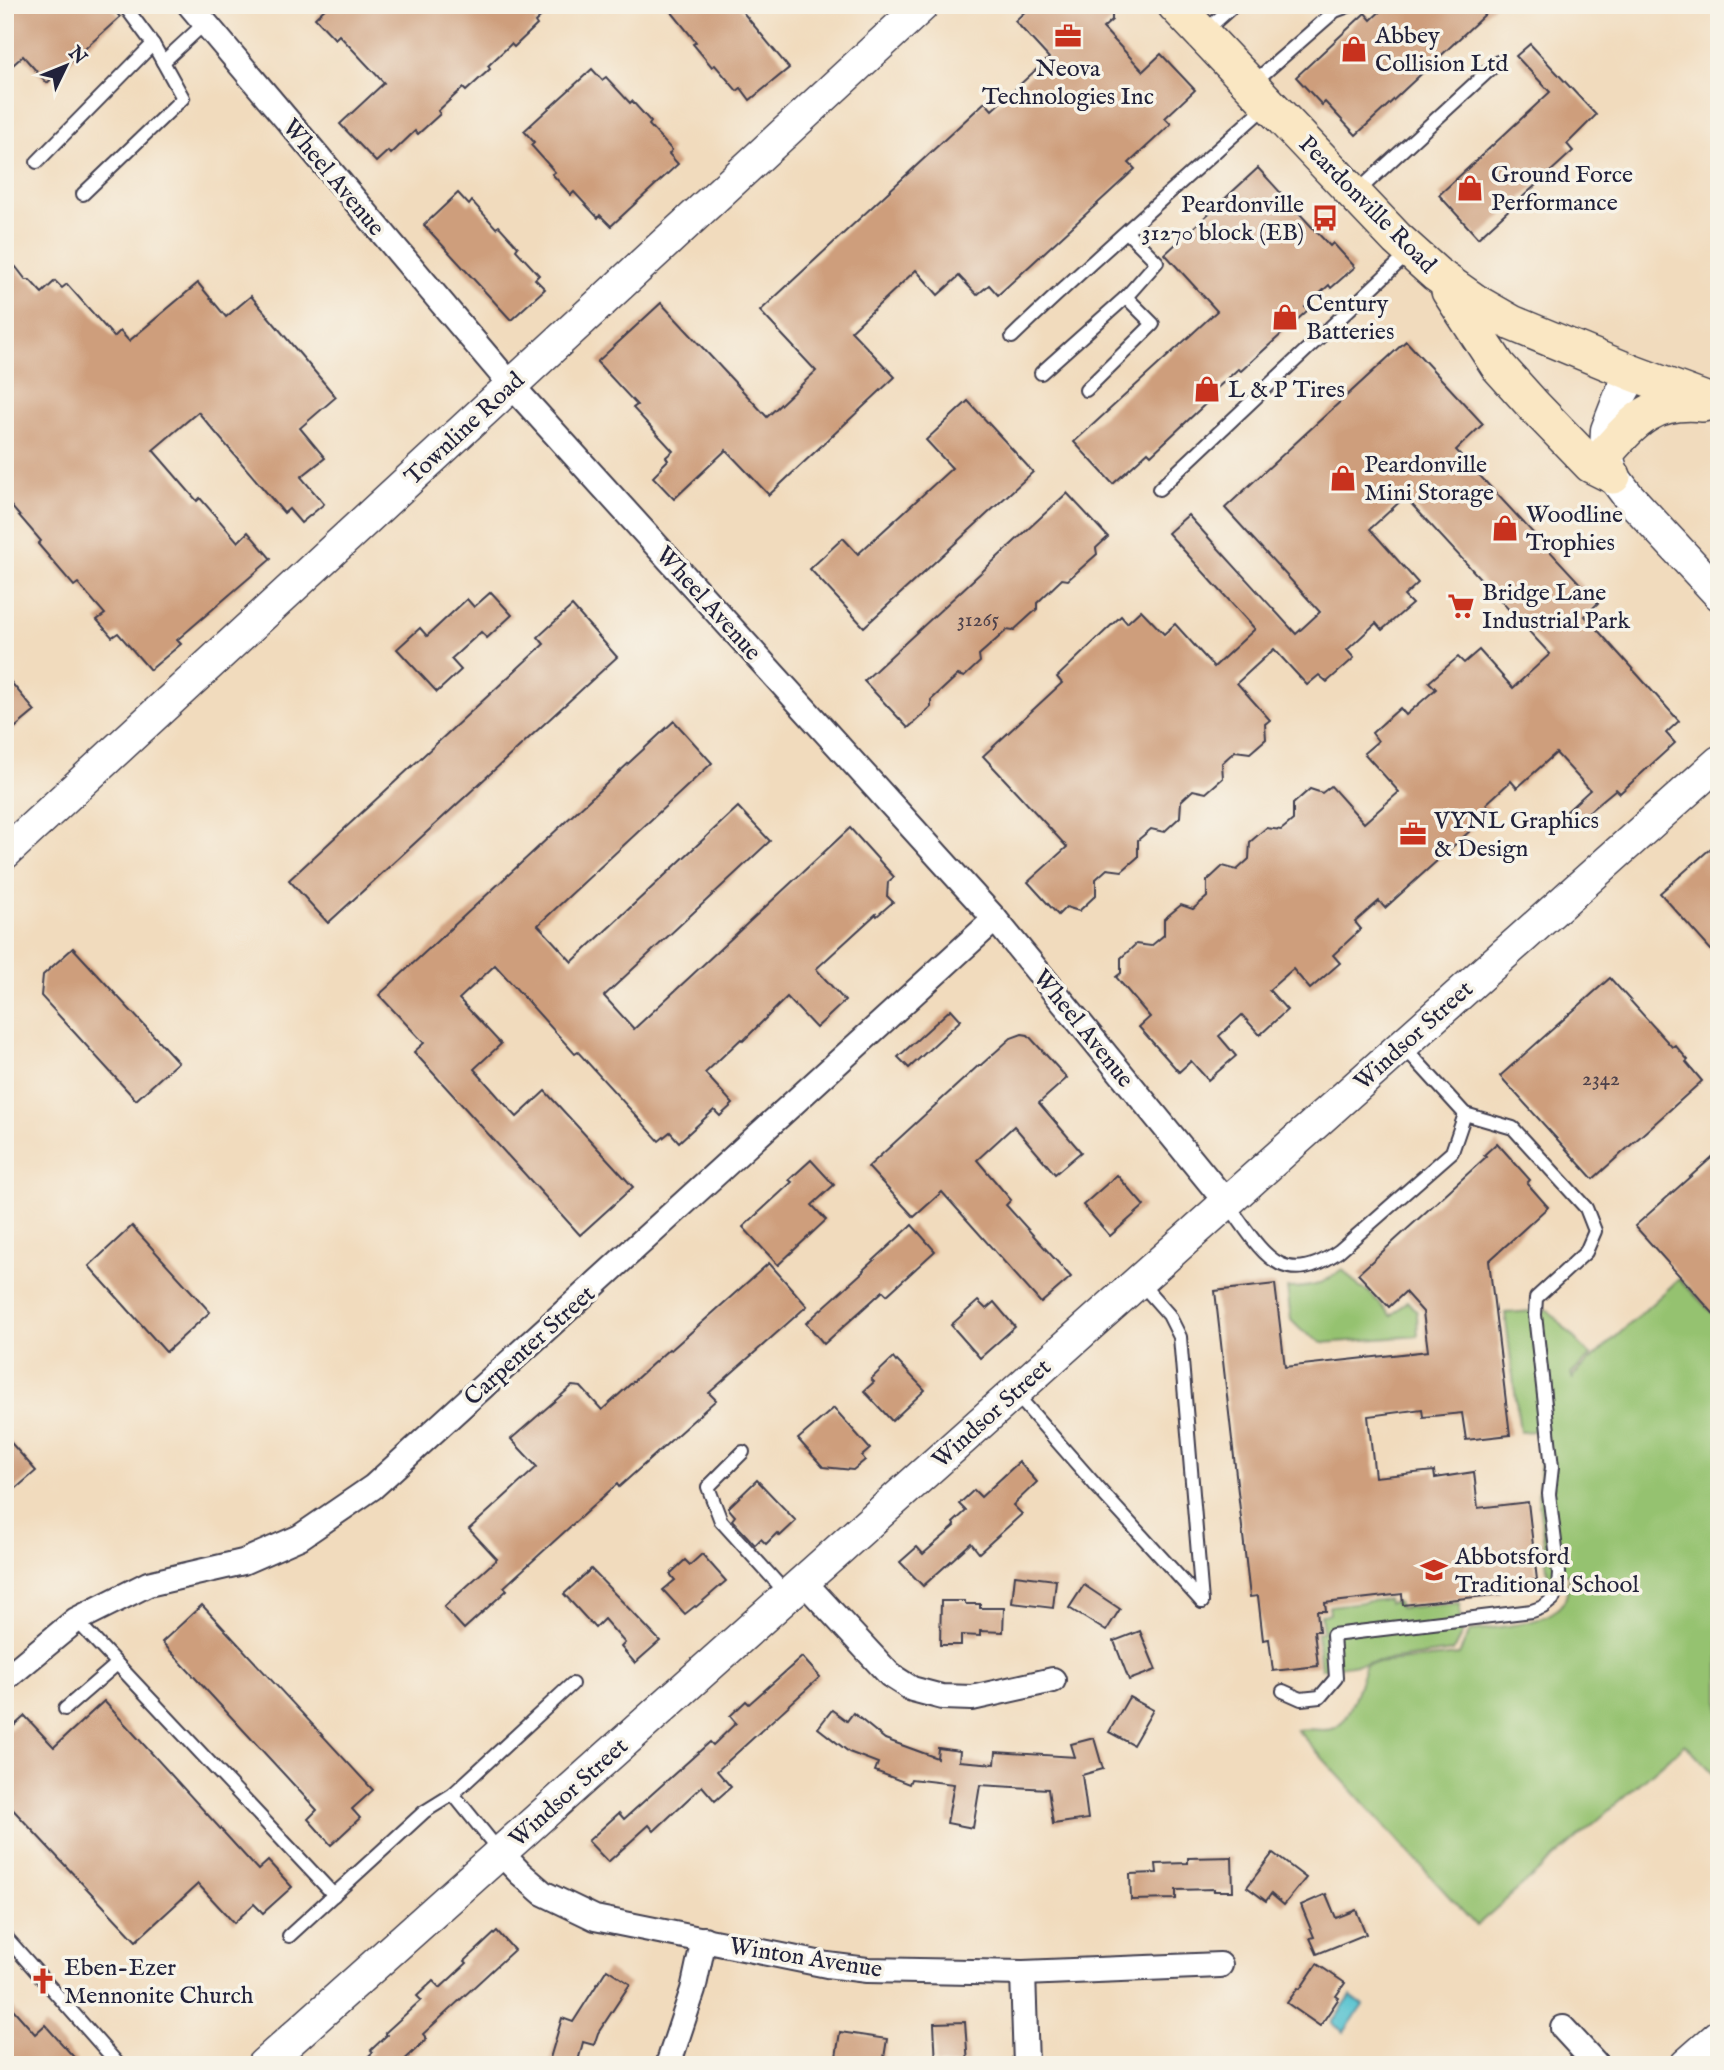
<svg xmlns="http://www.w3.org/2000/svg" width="1724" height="2070" viewBox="0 0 1724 2070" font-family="'IM FELL English',serif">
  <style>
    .green { fill: #95c270; stroke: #5c7256; stroke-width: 2 }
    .water { fill: #57c3d0; stroke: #3c7286; stroke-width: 2 }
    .building { fill: #ce9e7c }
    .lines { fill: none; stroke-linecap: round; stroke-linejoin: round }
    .service-casing { stroke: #413e4e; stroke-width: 16 }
    .minor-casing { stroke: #413e4e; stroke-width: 28 }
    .tertiary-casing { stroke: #413e4e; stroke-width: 35 }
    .secondary-casing { stroke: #413e4e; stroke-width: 38 }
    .service { stroke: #fff; stroke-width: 12 }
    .minor { stroke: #fff; stroke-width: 24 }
    .tertiary { stroke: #fff; stroke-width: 32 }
    .secondary { stroke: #fae7c3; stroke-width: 35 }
    .labels { text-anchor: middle; stroke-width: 7; stroke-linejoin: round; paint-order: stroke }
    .number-label { font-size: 21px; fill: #4d414b }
    .poi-label { font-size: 24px; fill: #22223b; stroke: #f7f3e8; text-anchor: start }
    .street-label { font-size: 24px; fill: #22223b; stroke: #f7f3e8 }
  </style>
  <rect width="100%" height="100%" fill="#f7f3e8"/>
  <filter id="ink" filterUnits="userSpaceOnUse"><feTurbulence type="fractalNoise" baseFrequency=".0143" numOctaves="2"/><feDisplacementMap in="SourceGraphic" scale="14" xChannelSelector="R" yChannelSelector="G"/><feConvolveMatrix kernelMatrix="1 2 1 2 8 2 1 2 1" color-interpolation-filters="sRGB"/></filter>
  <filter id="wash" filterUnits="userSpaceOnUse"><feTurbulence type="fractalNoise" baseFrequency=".00686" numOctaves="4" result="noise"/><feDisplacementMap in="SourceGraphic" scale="28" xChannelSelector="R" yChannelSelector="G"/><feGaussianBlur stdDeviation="1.57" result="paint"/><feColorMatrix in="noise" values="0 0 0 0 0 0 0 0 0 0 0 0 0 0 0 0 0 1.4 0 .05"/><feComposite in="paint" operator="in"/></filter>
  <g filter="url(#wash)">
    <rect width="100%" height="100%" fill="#f1dbbd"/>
    <g class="green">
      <path d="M1342,1269l18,19 9,4 22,24 16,-15 10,11 1,24 -96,7 -21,-13 -10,-10 -4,-32c25,0 36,-3 55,-19z"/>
      <path d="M1679,1279l40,41v460l-34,-36 -209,182 -179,-196c14,-3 26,3 38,-2 15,-7 25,-48 31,-64l93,-9 11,-24c24,-4 75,-6 90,-25 8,-8 8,-21 9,-32l-21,3 -10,-82 2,-27 -4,-37 -16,1 -15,-119 43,-3 43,46 -20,18 2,6v-4z"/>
      <polygon points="1387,1599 1388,1603 1398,1602 1400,1608 1459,1603 1462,1634 1453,1651 1321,1669 1317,1633 1323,1632 1321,1615 1330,1614 1329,1606"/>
    </g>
    <polygon class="water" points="1351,1996 1363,2005 1344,2032 1332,2023"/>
    <g id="blocks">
      <g class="building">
        <polygon points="5,5 110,5 120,17 47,83 23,56 5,72"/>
        <polygon points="329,5 553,5 535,22 537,25 514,47 511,44 488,66 490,69 466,91 463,88 438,111 440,114 418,134 415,131 391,154 388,151 376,162 340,124 384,83 339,35 335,39 315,18"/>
        <polygon points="666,5 737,5 789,68 750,100 741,88 737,91 715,65 712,67 693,44 696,42"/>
        <polygon points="1032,5 1105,5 1112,13 1112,20 1103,28 1143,71 1161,54 1195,90 1165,118 1171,124 1129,163 1135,169 998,295 989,285 977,295 959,276 938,295 916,270 851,331 895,377 769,495 726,450 674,499 653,477 662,468 661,467 668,460 666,457 673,451 633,408 637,405 597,362 661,303 767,417 816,371 760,311 985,102 992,110 1049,58 1015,21"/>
        <polygon points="1387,5 1495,5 1356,135 1325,102 1322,105 1296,77 1365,13 1371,20"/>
        <polygon points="1530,44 1596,115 1567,144 1573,151 1478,238 1439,195 1550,92 1516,56"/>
        <polygon points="592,69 602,80 606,77 630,103 632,101 651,122 649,125 672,150 669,154 678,164 611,226 600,215 598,218 574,192 571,195 552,174 555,172 531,145 534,142 524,131"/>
        <polygon points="1258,168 1310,225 1330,246 1333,243 1355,267 1331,288 1329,285 1305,307 1308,310 1286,330 1241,371 1238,369 1215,390 1217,393 1151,455 1148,452 1113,484 1074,442 1217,311 1165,254"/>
        <polygon points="458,193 469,205 472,201 496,228 499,226 518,247 516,250 539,275 535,279 545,289 511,320 424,225"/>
        <polygon points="16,267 26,280 30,280 42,293 55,281 62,288 67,284 114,337 120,331 129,341 198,283 226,317 251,296 336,397 300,428 325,458 301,477 324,504 301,523 289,509 284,513 198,412 153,450 197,501 200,498 238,542 248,532 271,559 177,640 181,644 150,670 118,633 112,637 97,620 105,614 78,583 74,586 38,544 41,541 5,499 5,275"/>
        <polygon points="1406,341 1483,424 1456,450 1598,603 1585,616 1679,721 1666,733 1675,743 1620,793 1616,789 1575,823 1566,812 1590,790 1556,753 1517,788 1511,781 1486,804 1492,811 1449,850 1385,908 1379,901 1355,922 1361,929 1333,955 1340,963 1310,989 1293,969 1269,990 1287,1010 1260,1035 1242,1015 1219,1036 1236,1056 1208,1080 1191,1061 1179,1072 1139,1027 1150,1017 1116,977 1121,973 1121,958 1136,944 1151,946 1164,935 1164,919 1181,905 1193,909 1207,897 1207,881 1223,866 1237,870 1249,859 1250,842 1266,828 1281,830 1293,820 1293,804 1310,789 1322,793 1331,786 1364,823 1399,792 1364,753 1378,741 1372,733 1400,708 1406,715 1436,689 1429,682 1458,657 1464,663 1479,650 1513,688 1550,654 1405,497 1370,529 1418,583 1404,596 1412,604 1382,630 1376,623 1347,650 1354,658 1327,682 1319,675 1307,685 1274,649 1237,683 1270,720 1265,724 1266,739 1250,753 1235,751 1222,763 1223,778 1206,793 1193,790 1181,801 1180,817 1164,832 1151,829 1138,840 1138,857 1122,871 1107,869 1096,879 1096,895 1079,911 1066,907 1058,915 1028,882 1067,847 983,756 1062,683 1057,677 1121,616 1127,623 1141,610 1164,634 1175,624 1214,667 1255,629 1168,533 1188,515 1296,634 1320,612 1225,508"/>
        <polygon points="968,401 1033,472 864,627 810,569 843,538 858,554 952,468 926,440"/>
        <polygon points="1067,493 1108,537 1096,548 1097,554 1068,580 1062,579 1037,603 1037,609 1013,631 1007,630 979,655 980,662 964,677 958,675 931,700 931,707 908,728 864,681"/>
        <polygon points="491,592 512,615 487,638 481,632 451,659 461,670 437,692 397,649 420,628 427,636 467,599 474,607"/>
        <polygon points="572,606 617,657 328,923 289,880 544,644 538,637"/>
        <polygon points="5,675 35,711 5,736"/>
        <polygon points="674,721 712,763 538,925 572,962 738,807 770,841 604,996 634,1029 850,828 894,877 888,882 887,896 893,902 877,916 876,914 816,969 845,1001 816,1028 787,997 743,1041 741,1039 705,1073 733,1104 720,1116 714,1110 679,1142 670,1132 659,1141 578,1052 575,1054 495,965 459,999 501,1044 474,1069 502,1101 517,1117 545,1091 633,1187 580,1235 414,1052 424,1043 379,995"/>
        <polygon points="1719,841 1719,959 1660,893"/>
        <polygon points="73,948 178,1062 136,1100 41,996 43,975"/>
        <polygon points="1610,978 1672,1047 1675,1045 1688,1060 1686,1062 1702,1081 1593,1179 1500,1076"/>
        <polygon points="951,1009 961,1020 909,1068 898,1057"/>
        <polygon points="1022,1034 1028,1035 1067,1078 1039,1103 1081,1152 1055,1174 1014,1126 977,1160 1011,1200 1006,1205 1071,1277 1041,1303 942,1192 914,1217 868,1167 979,1065 981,1065 1011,1038"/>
        <polygon points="1497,1143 1530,1180 1527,1183 1548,1207 1489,1261 1510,1435 1466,1440 1462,1413 1423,1417 1422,1409 1368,1416 1375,1477 1434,1471 1435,1478 1474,1472 1478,1508 1528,1502 1537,1580 1501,1584 1502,1594 1403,1605 1402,1594 1325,1603 1326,1611 1317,1611 1319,1631 1314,1631 1318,1666 1273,1671 1269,1639 1263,1640 1258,1596 1250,1597 1215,1291 1275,1284 1285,1367 1428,1351 1423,1312 1405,1292 1389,1307 1358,1274 1486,1157 1484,1155"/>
        <polygon points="1719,1151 1719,1320 1635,1226"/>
        <polygon points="811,1160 834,1185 812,1205 826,1220 778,1265 743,1227 792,1182 789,1180"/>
        <polygon points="1117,1175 1144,1206 1110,1236 1083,1205"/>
        <polygon points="912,1225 935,1251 887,1295 883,1291 824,1344 806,1323 864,1271 863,1270"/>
        <polygon points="132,1226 210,1312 166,1352 89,1266"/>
        <polygon points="769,1263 807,1306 709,1393 716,1400 619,1487 617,1484 504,1587 507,1590 464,1629 444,1607 497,1559 469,1529 537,1467 511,1439 572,1386 581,1387 602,1410 669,1349 671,1350"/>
        <polygon points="978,1301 986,1309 994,1302 1015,1327 980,1358 951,1325"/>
        <polygon points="893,1358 896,1362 897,1361 925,1390 892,1421 864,1391 874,1382 871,1379"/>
        <polygon points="834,1408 870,1449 862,1456 865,1460 853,1470 823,1467 798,1439"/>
        <polygon points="5,1436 36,1471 5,1498"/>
        <polygon points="1019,1462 1037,1482 1013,1505 1022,1514 979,1553 971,1543 923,1586 900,1562 917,1547 923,1554 955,1526 953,1523 966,1511 959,1504 974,1490 981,1497"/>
        <polygon points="757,1480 796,1521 780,1536 777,1533 766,1544 761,1539 755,1545 732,1520 735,1516 728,1508"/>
        <polygon points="702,1554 726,1581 696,1607 695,1606 685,1614 663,1590 675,1580 670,1574 685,1560 690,1565"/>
        <polygon points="591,1569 660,1641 635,1663 621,1647 625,1643 604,1619 595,1628 564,1594"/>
        <polygon points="1015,1575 1056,1580 1053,1608 1012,1603"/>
        <polygon points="1084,1585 1120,1609 1106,1631 1069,1608"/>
        <polygon points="941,1601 965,1601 965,1604 980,1604 980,1608 1004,1608 1003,1632 980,1631 980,1636 961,1635 961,1645 940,1645"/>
        <polygon points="202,1605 373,1790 352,1809 360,1818 331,1845 308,1819 317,1810 162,1642"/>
        <polygon points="1140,1631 1156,1670 1129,1680 1114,1641"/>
        <polygon points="802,1657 820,1677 717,1771 731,1787 715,1801 702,1786 654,1831 649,1825 608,1862 588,1841 619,1813 624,1819 710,1742 713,1745 736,1723 730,1716 746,1701 749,1704"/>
        <polygon points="1129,1697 1153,1710 1133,1745 1109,1732"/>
        <polygon points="104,1701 258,1870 268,1861 292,1887 263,1913 254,1904 234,1923 198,1884 136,1941 5,1801 5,1734 25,1716 54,1747"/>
        <polygon points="832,1710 847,1721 853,1713 885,1739 937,1758 938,1748 960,1751 959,1761 995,1764 996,1752 1075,1757 1071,1744 1094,1738 1103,1769 1082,1775 1088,1819 1053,1824 1048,1789 980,1785 973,1828 947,1823 954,1784 911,1779 909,1784 875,1771 878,1763 849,1752 818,1728"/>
        <polygon points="1273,1853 1306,1878 1284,1905 1271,1894 1266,1901 1247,1887"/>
        <polygon points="1232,1857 1233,1891 1214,1891 1214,1889 1176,1890 1176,1899 1131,1900 1130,1874 1157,1873 1156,1864 1188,1863 1188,1858"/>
        <polygon points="1326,1894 1336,1918 1356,1910 1366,1934 1317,1954 1310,1938 1314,1937 1301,1905"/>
        <polygon points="497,1931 514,1950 423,2034 427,2039 399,2065 359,2065 373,2052 371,2050 387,2035 385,2033 421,2000 417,1996 433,1981 440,1988 467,1963 465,1961"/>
        <polygon points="1317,1964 1345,1983 1336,1996 1339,1998 1320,2026 1287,2003 1298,1988 1300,1989"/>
        <polygon points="607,1969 630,1984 598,2033 594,2045 583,2042 577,2065 548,2065 562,2018 573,2022"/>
        <polygon points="5,2000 35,2034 45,2025 81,2065 5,2065"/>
        <polygon points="965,2022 968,2064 936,2065 934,2023"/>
        <polygon points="840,2032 887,2039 883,2064 836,2057"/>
      </g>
    </g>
  </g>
  <g filter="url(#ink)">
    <use href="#blocks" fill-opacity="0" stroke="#413e4e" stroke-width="2"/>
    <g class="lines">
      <g class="service-casing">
        <g id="service">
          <polyline points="1203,33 1234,5"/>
          <polyline points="163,62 205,23"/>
          <polyline points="1254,82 1335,11 1351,5"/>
          <polyline points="37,162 153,44"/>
          <polyline points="1357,192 1498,62"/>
          <polyline points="83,194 183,98 153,44 124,5"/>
          <path d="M1012,337c82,-79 169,-154 254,-231"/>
          <polyline points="1041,373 1126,297 1157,262 1127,232"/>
          <polyline points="1086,390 1153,324 1126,297"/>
          <polyline points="1159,489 1408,254"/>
          <path d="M1226,1202c34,45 53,92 113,49l113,-99 13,-38 -61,-67"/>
          <polyline points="1139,1281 1169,1315 1180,1337 1202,1602"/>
          <polyline points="1014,1392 1098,1488 1202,1602"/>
          <polyline points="743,1452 708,1487 721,1521 788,1595"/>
          <polyline points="76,1620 334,1895"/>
          <polyline points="1283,1691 1301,1699 1320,1697 1336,1678 1333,1635 1532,1611 1543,1607 1553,1599 1558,1588 1559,1573 1549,1494 1552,1467 1535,1315 1536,1298 1586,1252 1595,1231 1586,1208 1513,1128 1465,1114"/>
          <polyline points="65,1709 117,1664"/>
          <polyline points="453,1794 500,1852"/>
          <polyline points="5,1936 119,2065"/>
          <polyline points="289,1936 424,1812 453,1794 572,1684"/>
        </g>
      </g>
      <g class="minor-casing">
        <g id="minor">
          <polyline points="190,5 511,385 995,919 1226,1202"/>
          <polyline points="803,1581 890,1675 912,1689 942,1697 972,1698 1053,1680"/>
          <polyline points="5,1679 76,1620 148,1584 243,1562 300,1537 373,1487 995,919"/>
          <polyline points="500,1852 520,1873 543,1893 595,1918 827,1965 867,1970 1023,1973 1220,1965"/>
          <polyline points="1023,1973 1026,2065"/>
          <polyline points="1563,2028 1597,2065"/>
          <polyline points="668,2065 693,1990 704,1939"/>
        </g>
      </g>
      <g class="tertiary-casing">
        <g id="tertiary">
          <polyline points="1633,373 1621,394 1607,430 1606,453 1613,476 1628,496 1719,594"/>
          <polyline points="5,853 923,5"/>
          <polyline points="263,2065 1719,762"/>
          <polyline points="1686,2065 1719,2036"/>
        </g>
      </g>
      <g class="secondary-casing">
        <g id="secondary">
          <polyline points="1175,5 1397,239 1436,274 1477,303 1512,323 1633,373 1719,405"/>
          <polyline points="1449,291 1498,366 1534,406 1591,465 1613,476"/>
          <path d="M1606,453c30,-34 48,-54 97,-49"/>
        </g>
      </g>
      <use href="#service" class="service"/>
      <use href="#minor" class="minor"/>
      <use href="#tertiary" class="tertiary"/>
      <use href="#secondary" class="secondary"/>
    </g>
  </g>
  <defs>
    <g id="office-bare" transform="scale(2.1)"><path d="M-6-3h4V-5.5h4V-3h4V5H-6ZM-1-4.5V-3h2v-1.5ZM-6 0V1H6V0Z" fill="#c8321e" stroke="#f7f3e8" stroke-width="2.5" paint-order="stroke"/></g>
    <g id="shop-bare" transform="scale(2.1)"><path d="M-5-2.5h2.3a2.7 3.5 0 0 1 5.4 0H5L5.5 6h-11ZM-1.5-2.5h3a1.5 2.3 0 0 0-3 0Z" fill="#c8321e" stroke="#f7f3e8" stroke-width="2.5" paint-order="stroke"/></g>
    <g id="bus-bare" transform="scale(2.1)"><path d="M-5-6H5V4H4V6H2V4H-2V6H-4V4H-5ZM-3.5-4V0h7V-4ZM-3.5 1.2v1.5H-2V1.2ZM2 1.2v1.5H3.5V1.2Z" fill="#c8321e" stroke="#f7f3e8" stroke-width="2.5" paint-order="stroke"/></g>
    <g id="supermarket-bare" transform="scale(2.1)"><path d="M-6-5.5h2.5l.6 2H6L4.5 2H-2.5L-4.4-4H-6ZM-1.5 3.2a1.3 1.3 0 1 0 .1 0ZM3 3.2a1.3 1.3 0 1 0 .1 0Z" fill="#c8321e" stroke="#f7f3e8" stroke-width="2.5" paint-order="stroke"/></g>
    <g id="school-bare" transform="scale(2.1)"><path d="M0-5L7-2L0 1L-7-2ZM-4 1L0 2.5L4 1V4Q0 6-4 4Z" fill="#c8321e" stroke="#f7f3e8" stroke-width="2.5" paint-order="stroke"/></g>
    <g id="church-bare" transform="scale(2.1)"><path d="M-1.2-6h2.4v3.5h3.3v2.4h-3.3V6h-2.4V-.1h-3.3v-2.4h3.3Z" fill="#c8321e" stroke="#f7f3e8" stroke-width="2.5" paint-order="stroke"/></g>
  </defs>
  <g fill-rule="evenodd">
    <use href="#office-bare" x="1068" y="36"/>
    <use href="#shop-bare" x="1354" y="49"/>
    <use href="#shop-bare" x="1470" y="188"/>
    <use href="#bus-bare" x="1325" y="218"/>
    <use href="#shop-bare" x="1285" y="317"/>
    <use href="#shop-bare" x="1207" y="389"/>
    <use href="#shop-bare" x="1343" y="478"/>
    <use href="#shop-bare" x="1505" y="528"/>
    <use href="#supermarket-bare" x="1461" y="606"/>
    <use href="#office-bare" x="1413" y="834"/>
    <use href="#school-bare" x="1434" y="1570"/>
    <use href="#church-bare" x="43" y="1981"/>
  </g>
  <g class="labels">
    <g class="number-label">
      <text x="978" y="626">31265</text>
      <text x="1601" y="1085">2342</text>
    </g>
    <g class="poi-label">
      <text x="1375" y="43">Abbey<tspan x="1375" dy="28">Collision Ltd</tspan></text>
      <text x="1068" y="76" text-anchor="middle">Neova<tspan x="1068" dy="28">Technologies Inc</tspan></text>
      <text x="1491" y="182">Ground Force<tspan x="1491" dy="28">Performance</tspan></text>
      <text x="1304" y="212" text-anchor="end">Peardonville<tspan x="1304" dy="28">31270 block (EB)</tspan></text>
      <text x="1306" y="311">Century<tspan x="1306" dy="28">Batteries</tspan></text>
      <text x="1228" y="397">L &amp; P Tires</text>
      <text x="1364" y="472">Peardonville<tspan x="1364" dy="28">Mini Storage</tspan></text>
      <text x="1526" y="522">Woodline<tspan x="1526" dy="28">Trophies</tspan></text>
      <text x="1482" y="600">Bridge Lane<tspan x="1482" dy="28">Industrial Park</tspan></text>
      <text x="1434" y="828">VYNL Graphics<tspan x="1434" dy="28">&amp; Design</tspan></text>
      <text x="1455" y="1564">Abbotsford<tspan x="1455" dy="28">Traditional School</tspan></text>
      <text x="64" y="1975">Eben-Ezer<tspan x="64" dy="28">Mennonite Church</tspan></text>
    </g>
    <g class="street-label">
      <text transform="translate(334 177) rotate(50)" y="8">Wheel Avenue</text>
      <text transform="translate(1368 204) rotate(45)" y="8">Peardonville Road</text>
      <text transform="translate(464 428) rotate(-43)" y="8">Townline Road</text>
      <text transform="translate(709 603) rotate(48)" y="8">Wheel Avenue</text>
      <text transform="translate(1084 1028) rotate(51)" y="8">Wheel Avenue</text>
      <text transform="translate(1413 1035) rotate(-42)" y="8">Windsor Street</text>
      <text transform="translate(529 1345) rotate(-42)" y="8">Carpenter Street</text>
      <text transform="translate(991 1413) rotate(-42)" y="8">Windsor Street</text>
      <text transform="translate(568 1792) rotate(-42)" y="8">Windsor Street</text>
      <text transform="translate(806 1957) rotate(9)" y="8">Winton Avenue</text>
    </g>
  </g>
  <rect width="1724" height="2070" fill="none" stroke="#f7f3e8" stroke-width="28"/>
  <g transform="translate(66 66) rotate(47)" stroke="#f7f3e8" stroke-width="5" paint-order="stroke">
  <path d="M0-5L12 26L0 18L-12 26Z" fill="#22223b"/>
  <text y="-10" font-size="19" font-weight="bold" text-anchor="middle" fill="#22223b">N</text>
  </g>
</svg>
